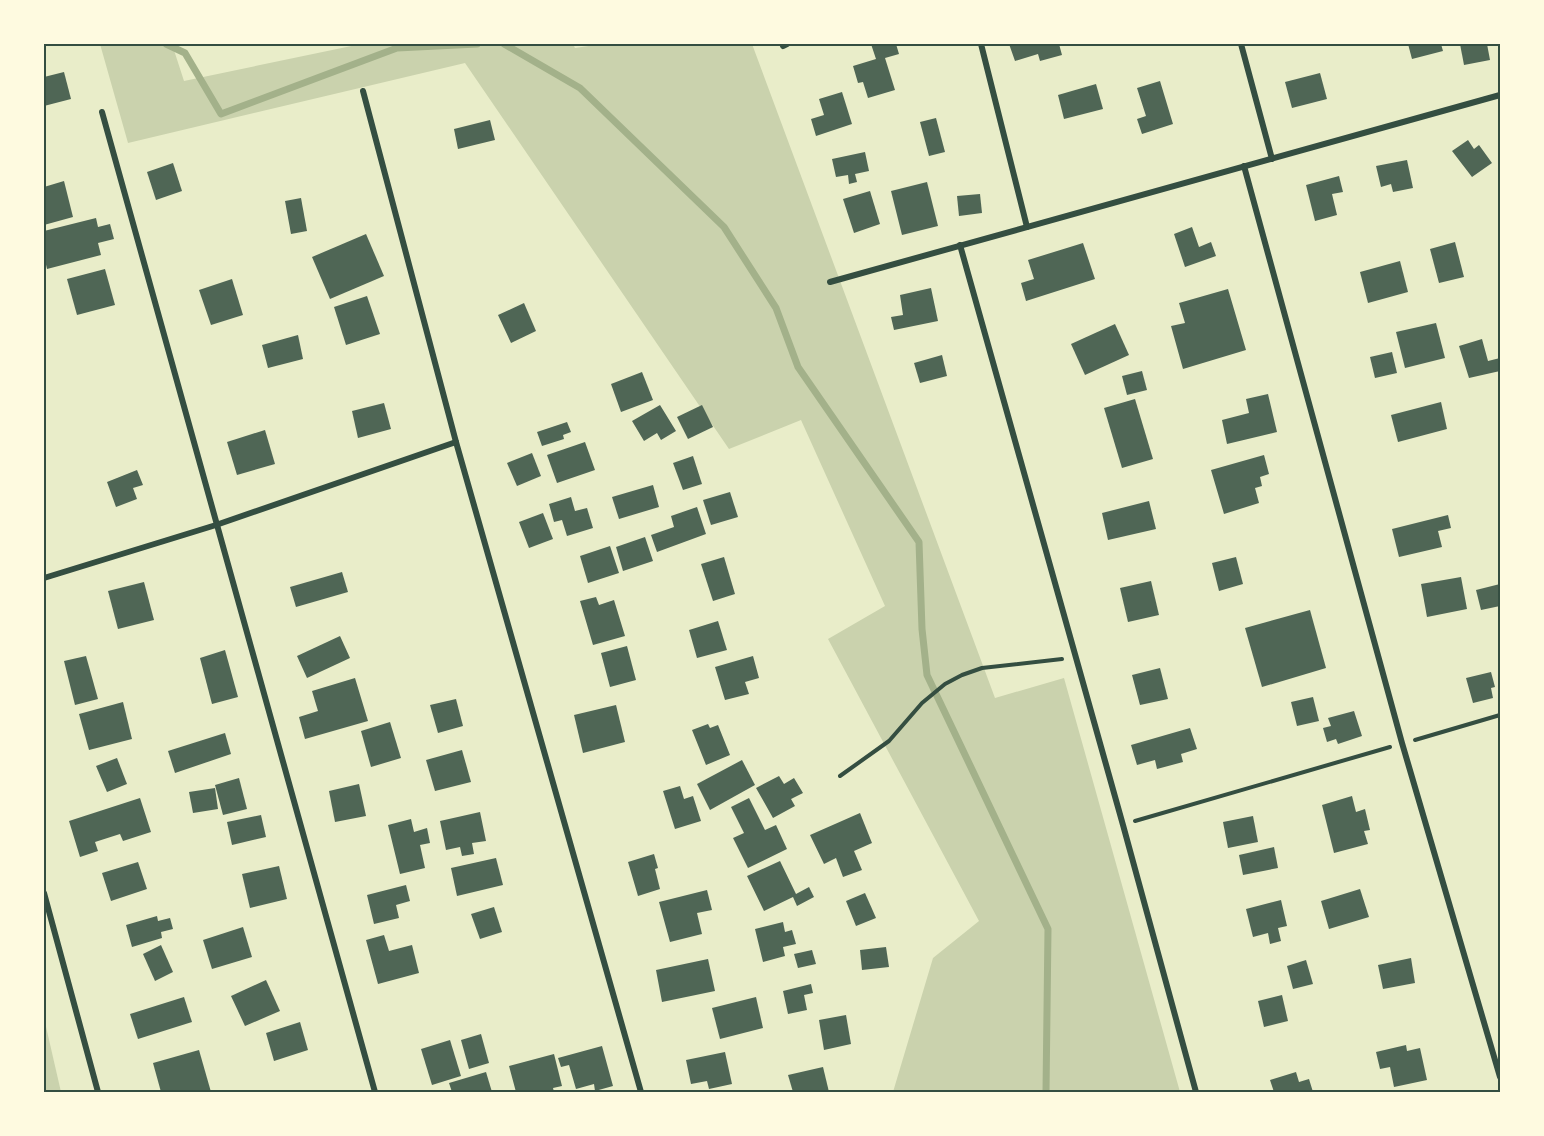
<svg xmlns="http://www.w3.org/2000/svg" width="1544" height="1136" viewBox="0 0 1544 1136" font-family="Figtree,sans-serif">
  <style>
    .green { fill: #cad2ad }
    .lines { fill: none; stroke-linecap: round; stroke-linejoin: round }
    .stream { stroke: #a3b18a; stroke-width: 7 }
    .building { fill: #4f6655 }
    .path { stroke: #344e41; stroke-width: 4 }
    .minor { stroke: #344e41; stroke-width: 6 }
    .neatline { fill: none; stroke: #344e41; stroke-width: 2 }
  </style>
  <rect width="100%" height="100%" fill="#e9edc9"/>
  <g class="green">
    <polygon points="100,44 172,44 184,81 361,44 573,44 575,48 602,44 752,44 995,698 1064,678 1180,1092 893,1092 933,958 979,921 828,639 885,606 801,420 729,449 465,63 128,143"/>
    <polygon points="44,1018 61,1092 44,1092"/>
  </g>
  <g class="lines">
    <g class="stream">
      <polyline points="166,44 185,53 221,114 397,48 477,44"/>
      <polyline points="504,44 580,88 724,227 776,308 798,367 919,542 922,629 927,675 1048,929 1046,1092"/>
    </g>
  </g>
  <g class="building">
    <polygon points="871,44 896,44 899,54 885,58 895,90 868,98 863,82 858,83 853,66 876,59"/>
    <polygon points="1009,44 1059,44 1062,55 1040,61 1038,54 1015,61"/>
    <polygon points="1408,44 1441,44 1443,51 1412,59"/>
    <polygon points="1460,44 1487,44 1490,60 1464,65"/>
    <polygon points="64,72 71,99 44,106 44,77"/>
    <polygon points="1320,73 1327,99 1292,108 1285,82"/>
    <polygon points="1160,81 1173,124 1142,134 1137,119 1146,116 1137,88"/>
    <polygon points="1096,84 1103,109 1064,119 1058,95"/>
    <polygon points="842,92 852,124 816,136 811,119 824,115 819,99"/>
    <polygon points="936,118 945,152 929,156 920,122"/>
    <polygon points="490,120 495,140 458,149 454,129"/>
    <polygon points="1468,140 1474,149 1479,145 1492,163 1472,177 1452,151"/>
    <polygon points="865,152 869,171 855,174 857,182 849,184 848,175 836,177 832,159"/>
    <polygon points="1407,160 1413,188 1393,192 1391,184 1381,187 1376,166"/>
    <polygon points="173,163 182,191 156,200 147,172"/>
    <polygon points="1339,176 1343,192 1332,194 1337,215 1315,221 1306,185"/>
    <polygon points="64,181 73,217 44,225 44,187"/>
    <polygon points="927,182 938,226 902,235 891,191"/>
    <polygon points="870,191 880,224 854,233 843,199"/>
    <polygon points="980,194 982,213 959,216 957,196"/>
    <polygon points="301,198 307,231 291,234 285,201"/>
    <polygon points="96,218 98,227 110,224 114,239 98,243 101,255 47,269 44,256 44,231"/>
    <polygon points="1192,227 1199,247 1211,242 1216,256 1185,267 1174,234"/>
    <polygon points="366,234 384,276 330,299 312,257"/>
    <polygon points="1455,242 1464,277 1439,283 1430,249"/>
    <polygon points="1083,243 1095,279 1026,301 1021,283 1034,279 1028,260"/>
    <polygon points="1400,261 1408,292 1368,303 1360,272"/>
    <polygon points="105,269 115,305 77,315 67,279"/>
    <polygon points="232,279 243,315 211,325 199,290"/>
    <polygon points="931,288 938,321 894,330 891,317 903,315 900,295"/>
    <polygon points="1228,289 1246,350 1183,369 1171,326 1185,323 1179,303"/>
    <polygon points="367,296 380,334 346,345 334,307"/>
    <polygon points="524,303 536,331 511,343 498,315"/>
    <polygon points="1436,323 1445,358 1405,368 1396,332"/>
    <polygon points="1115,324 1129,355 1085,375 1071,344"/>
    <polygon points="298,335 303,359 268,368 262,345"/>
    <polygon points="1482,339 1488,361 1500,358 1500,371 1469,378 1459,346"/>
    <polygon points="1392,352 1397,373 1375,378 1370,357"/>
    <polygon points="942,355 947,376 920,383 914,363"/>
    <polygon points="1142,371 1147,390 1127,395 1122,376"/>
    <polygon points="642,372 653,400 621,412 611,384"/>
    <polygon points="1268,394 1277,432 1227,444 1222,420 1249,413 1246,399"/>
    <polygon points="1135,399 1153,459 1122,468 1104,408"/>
    <polygon points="1441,402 1447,429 1398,442 1391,415"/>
    <polygon points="384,403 391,429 358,438 352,411"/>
    <polygon points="660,405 676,431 661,440 657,433 644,441 632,421"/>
    <polygon points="702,405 713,427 688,439 677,417"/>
    <polygon points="567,422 571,432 563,435 564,439 542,446 537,432"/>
    <polygon points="265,430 275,464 237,475 227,442"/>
    <polygon points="585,442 595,470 557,483 547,455"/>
    <polygon points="532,453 541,476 517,486 507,463"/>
    <polygon points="1264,455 1269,474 1260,477 1262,486 1255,488 1259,503 1224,514 1211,470"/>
    <polygon points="693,456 702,484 683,490 673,463"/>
    <polygon points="137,470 143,485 133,488 137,499 116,507 107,482"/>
    <polygon points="653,485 659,507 619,519 612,497"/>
    <polygon points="730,492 738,517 711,525 703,500"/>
    <polygon points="571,497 575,511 587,508 593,528 567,536 562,520 554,522 549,504"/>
    <polygon points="1149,501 1156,529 1108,540 1102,513"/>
    <polygon points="697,507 706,534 657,552 651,535 674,527 671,516"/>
    <polygon points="543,513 553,539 529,548 519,522"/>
    <polygon points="1448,515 1451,528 1438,531 1442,547 1399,557 1392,529"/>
    <polygon points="645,537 653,561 623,571 616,547"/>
    <polygon points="610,546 619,573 588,583 580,556"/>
    <polygon points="724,557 735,594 713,601 701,564"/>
    <polygon points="1236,557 1243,584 1219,591 1212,563"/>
    <polygon points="342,572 348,592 296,607 290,587"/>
    <polygon points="1461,577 1467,609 1427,617 1421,584"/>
    <polygon points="1151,581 1159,615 1128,622 1120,588"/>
    <polygon points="144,582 154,620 118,629 108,591"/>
    <polygon points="1500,584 1500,606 1481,610 1476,590"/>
    <polygon points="596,597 599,605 614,600 625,636 593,645 580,601"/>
    <polygon points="1310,610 1326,668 1262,687 1245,628"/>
    <polygon points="718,621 727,650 697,658 689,630"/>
    <polygon points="340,636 350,658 307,678 297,656"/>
    <polygon points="627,646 636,680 610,687 601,653"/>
    <polygon points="225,650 238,697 212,704 200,658"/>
    <polygon points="86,656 98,699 75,705 64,661"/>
    <polygon points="753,656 759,678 745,682 749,694 725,700 715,667"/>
    <polygon points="1160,668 1168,699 1140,705 1132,675"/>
    <polygon points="1491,672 1495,687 1491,688 1493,698 1473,703 1466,678"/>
    <polygon points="355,678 368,721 305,739 299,717 318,711 312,691"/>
    <polygon points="1313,697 1319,721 1297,726 1291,702"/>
    <polygon points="456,699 463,726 438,733 430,705"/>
    <polygon points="123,702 132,739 89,750 79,714"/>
    <polygon points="616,705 625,742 583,753 574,715"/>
    <polygon points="1354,711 1362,736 1338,744 1336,739 1327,742 1323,728 1331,726 1328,718"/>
    <polygon points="390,722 401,758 371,767 361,731"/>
    <polygon points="708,724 710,728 718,725 730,755 706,765 692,730"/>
    <polygon points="1190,728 1197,749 1181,754 1183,762 1157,769 1155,760 1137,765 1131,745"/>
    <polygon points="225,733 231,754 175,773 168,751"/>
    <polygon points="462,750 471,782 435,791 426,760"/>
    <polygon points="117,758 127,784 107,792 96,766"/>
    <polygon points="742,760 755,785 710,810 697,784"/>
    <polygon points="779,776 784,784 794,778 803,793 791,799 795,806 773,818 756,788"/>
    <polygon points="239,778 247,809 223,815 215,785"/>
    <polygon points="359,784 366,816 335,822 329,791"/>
    <polygon points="680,786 684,799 693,796 701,821 675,829 663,791"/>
    <polygon points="215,788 218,809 193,813 189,792"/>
    <polygon points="1352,796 1356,812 1365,809 1370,830 1364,831 1368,844 1334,853 1322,805"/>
    <polygon points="140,798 151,832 123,841 120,834 95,842 98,851 80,857 69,821"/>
    <polygon points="749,798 765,830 776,825 787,849 748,868 733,838 744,833 731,807"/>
    <polygon points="480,812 486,841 472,843 474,854 462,856 460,847 446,850 440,821"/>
    <polygon points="860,813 872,843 854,851 862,870 843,877 836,858 824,864 810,835"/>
    <polygon points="261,815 266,837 232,845 227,822"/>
    <polygon points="1253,816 1258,842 1228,848 1223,822"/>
    <polygon points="411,819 414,832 427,828 430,843 420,845 425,868 400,874 388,825"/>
    <polygon points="1274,847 1278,868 1243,875 1239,855"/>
    <polygon points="654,854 658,868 655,869 660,889 638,896 628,862"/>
    <polygon points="496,858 503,885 457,896 451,868"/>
    <polygon points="780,861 796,894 809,887 814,897 797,906 793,897 764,911 747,876"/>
    <polygon points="138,862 147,889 111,901 102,873"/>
    <polygon points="279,866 287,899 250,908 242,874"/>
    <polygon points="406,885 410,901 396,905 399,918 374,924 367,895"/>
    <polygon points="1360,889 1369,917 1329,929 1321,901"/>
    <polygon points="707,890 712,910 697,913 702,934 670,942 659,902"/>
    <polygon points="865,893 876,918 856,926 846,901"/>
    <polygon points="1281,900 1287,926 1278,928 1281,941 1270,944 1268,933 1253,937 1246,909"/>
    <polygon points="494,907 502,932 480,939 471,914"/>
    <polygon points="157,916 158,921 170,918 173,929 161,932 162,938 132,947 126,925"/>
    <polygon points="783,922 785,932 792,930 796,944 783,947 785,956 763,962 755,929"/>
    <polygon points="243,927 252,957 212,969 203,940"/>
    <polygon points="384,935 389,951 412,945 419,973 378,984 366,940"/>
    <polygon points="161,945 173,972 155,981 143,954"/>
    <polygon points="886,947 889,967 862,970 860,950"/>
    <polygon points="812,950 816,964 798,968 794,954"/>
    <polygon points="1411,958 1415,983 1383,989 1378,965"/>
    <polygon points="708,959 715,991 662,1002 656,970"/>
    <polygon points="1306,960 1313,984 1293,989 1287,966"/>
    <polygon points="266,980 280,1011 245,1026 231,996"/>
    <polygon points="811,984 813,993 804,995 807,1010 788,1014 783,991"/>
    <polygon points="1282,995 1288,1021 1264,1027 1258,1001"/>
    <polygon points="184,997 192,1022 138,1039 130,1014"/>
    <polygon points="756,997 763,1028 720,1039 712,1008"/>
    <polygon points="846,1015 851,1044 824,1050 819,1020"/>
    <polygon points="300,1022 308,1050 274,1061 266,1033"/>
    <polygon points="481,1034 489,1063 469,1069 461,1040"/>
    <polygon points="450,1040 461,1076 432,1085 421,1049"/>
    <polygon points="1406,1045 1407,1051 1420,1048 1427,1080 1394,1087 1390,1067 1380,1069 1376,1052"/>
    <polygon points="602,1046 613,1086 595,1091 594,1084 576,1089 569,1065 561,1067 558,1058"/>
    <polygon points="199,1050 211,1092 161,1092 153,1063"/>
    <polygon points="725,1052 732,1084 709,1089 707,1081 691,1084 686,1060"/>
    <polygon points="554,1054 562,1086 553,1088 554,1092 516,1092 509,1066"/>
    <polygon points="823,1067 829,1092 793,1092 788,1075"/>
    <polygon points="486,1072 492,1092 452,1092 449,1083"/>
    <polygon points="1296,1072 1299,1082 1309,1079 1313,1092 1274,1092 1270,1080"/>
  </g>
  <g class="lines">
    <g class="path">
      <polyline points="1415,740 1500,715"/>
      <polyline points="840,776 889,741 922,703 945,684 962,675 982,668 1062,659"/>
      <polyline points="1135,821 1390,747"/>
    </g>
    <g class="minor">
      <polyline points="981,44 1027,227"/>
      <polyline points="1241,44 1272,159"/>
      <polyline points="783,46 787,44"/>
      <polyline points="363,91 456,442 641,1092"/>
      <polyline points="102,112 375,1092"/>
      <polyline points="1244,166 1402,743 1500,1077"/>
      <polyline points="960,245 1123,825 1196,1092"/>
      <polyline points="830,282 1500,95"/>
      <polyline points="44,578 216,525 456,442"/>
      <polyline points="44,893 98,1092"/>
    </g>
  </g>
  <rect width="1544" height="1136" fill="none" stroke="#fefae0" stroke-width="90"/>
  <rect x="45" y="45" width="1454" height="1046" class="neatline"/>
</svg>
